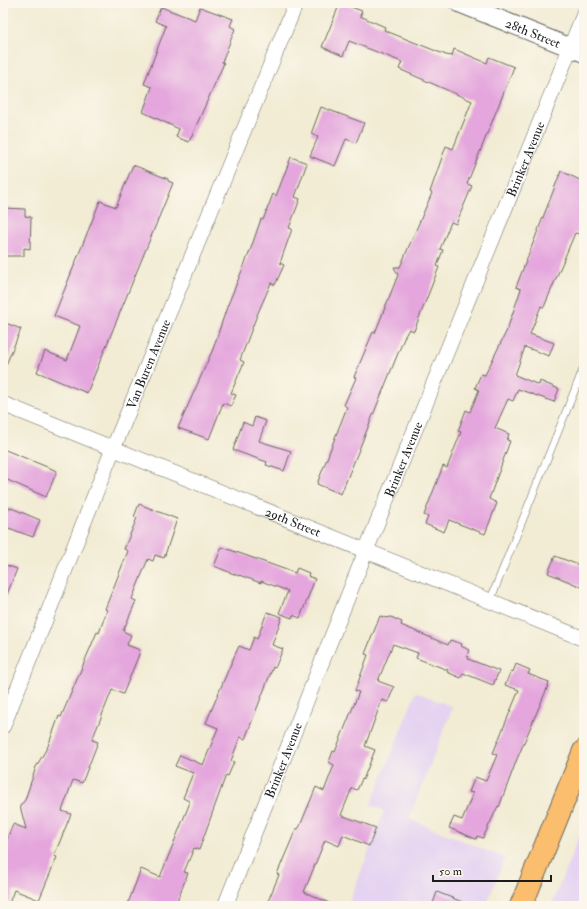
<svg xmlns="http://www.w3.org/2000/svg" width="587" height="909" viewBox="0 0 587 909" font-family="'IM FELL Double Pica',serif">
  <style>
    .built { fill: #e5d3f1 }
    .building { fill: #e4a6dd }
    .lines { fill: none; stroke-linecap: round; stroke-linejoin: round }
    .service-casing { stroke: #67655c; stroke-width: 8 }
    .minor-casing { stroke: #67655c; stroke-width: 16 }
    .tertiary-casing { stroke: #67655c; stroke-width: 20 }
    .primary-casing { stroke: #67655c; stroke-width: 24 }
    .service { stroke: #fff; stroke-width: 7 }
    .minor { stroke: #fff; stroke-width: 15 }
    .tertiary { stroke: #fff; stroke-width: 18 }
    .primary { stroke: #fbbd6e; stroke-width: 22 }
    .labels { text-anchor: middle; stroke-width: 4; stroke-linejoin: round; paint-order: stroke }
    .street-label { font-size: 13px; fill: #1c1c1c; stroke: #fbf7ec }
  </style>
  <rect width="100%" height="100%" fill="#fbf7ec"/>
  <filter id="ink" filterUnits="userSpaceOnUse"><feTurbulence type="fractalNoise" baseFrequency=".025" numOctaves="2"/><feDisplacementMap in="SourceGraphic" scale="8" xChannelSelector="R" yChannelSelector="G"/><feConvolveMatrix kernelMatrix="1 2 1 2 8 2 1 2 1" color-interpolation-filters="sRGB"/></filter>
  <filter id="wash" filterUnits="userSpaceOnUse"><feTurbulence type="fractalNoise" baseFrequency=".012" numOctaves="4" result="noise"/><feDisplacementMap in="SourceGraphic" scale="16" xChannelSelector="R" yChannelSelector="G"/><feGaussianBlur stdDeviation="0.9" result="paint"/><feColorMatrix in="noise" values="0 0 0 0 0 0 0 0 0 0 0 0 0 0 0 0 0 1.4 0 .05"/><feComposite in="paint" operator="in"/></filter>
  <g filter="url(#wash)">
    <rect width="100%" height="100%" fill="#f2ecd4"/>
    <g class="built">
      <polygon points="416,692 453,707 409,819 505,858 486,906 348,906 384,811 371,805"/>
      <polygon points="584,824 584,906 551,906"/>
    </g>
    <g id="blocks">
      <g class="building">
        <polygon points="340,3 362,11 360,16 385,27 384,30 391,33 446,55 452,56 454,49 487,63 489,57 514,67 467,184 472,186 467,198 456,224 451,222 440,249 443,250 437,266 439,267 414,331 409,329 405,336 341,494 317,484 347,407 344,405 356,378 354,377 373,332 375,333 398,275 394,267 400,267 432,193 430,192 446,146 453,149 472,101 399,69 402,62 349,41 343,56 322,47"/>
        <polygon points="161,7 195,20 200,7 233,19 230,26 235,29 222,62 224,63 189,142 176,137 179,129 143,112 152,87 144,84 166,26 155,21"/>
        <polygon points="321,107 364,123 356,143 346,139 335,166 310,156 318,137 311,134"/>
        <polygon points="291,157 307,163 295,197 300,199 289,228 292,229 280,263 284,265 275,285 271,283 257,315 240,360 244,362 231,393 236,395 231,406 223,403 209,439 178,428 213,349 227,307 250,251 261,219 263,220 273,194 276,196"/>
        <polygon points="133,165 168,179 168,181 173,183 87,393 37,372 45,351 67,360 80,326 54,316 100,201 116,207"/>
        <polygon points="561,171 584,182 584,222 579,234 575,233 544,307 541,306 530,334 554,343 549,356 525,347 515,375 539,385 540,381 559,389 554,402 518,389 513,401 508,399 495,428 509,434 507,440 510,441 489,499 497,503 485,534 449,520 444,532 425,524 428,517 424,515 443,466 447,468 461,432 458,431 466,410 470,412 479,390 475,388 481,374 485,375 507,330 521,289 516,287"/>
        <polygon points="3,208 25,209 25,216 31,217 30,249 24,248 24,256 3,256"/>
        <polygon points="3,322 21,329 3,372"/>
        <polygon points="255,417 266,421 259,441 291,451 284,471 266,465 267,462 233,450 243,422 252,426"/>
        <polygon points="3,449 57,471 46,497 3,478"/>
        <polygon points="139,504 177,519 164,558 155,555 153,561 148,559 132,599 136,601 123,631 131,635 127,645 140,650 138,657 123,694 112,690 92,740 98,742 82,783 73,780 62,811 71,814 54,856 57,857 39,900 14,890 8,906 3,906 3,849 13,824 26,829 20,806 25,800 36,767 48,746 59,716 61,717 97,632 99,633 107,610 105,609 128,551 124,549 137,518 134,517"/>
        <polygon points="9,507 40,520 33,537 3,526"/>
        <polygon points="222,547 295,573 297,568 309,573 308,576 315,579 300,618 293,615 292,618 279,613 288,591 261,581 261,583 239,575 239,576 214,566"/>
        <polygon points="555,556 584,567 584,588 548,573"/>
        <polygon points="3,564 17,569 4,602 3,601"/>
        <polygon points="267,612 282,617 272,645 283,649 275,668 273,667 245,739 240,737 231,761 234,762 228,776 226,775 199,850 194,848 184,872 188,873 175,906 127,906 141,869 160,877 189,805 189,801 183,798 193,773 175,766 180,755 203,765 218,728 206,723 229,668 239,646 249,650 254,637 257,639"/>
        <polygon points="380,616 386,618 391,617 402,622 401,625 448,645 450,640 462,644 461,646 469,650 467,656 469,657 468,659 499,671 493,685 463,673 461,678 447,672 448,670 416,658 418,653 393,644 378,681 394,687 388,702 382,700 365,746 375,750 363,780 362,779 357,790 352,788 341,815 376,828 369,846 343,835 339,846 325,840 304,892 336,906 266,906 279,875 277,874 296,829 298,829 300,826 316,787 324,791 334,765 329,762 333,751 335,752 359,692 355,691 368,655 365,654"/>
        <polygon points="516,664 530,670 528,674 549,682 548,686 517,759 499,807 498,806 483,838 477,836 476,839 449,828 454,817 462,820 473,793 469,792 475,777 486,781 497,755 493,753 519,690 505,685 511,671 513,672"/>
        <polygon points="437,892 470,905 470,906 432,906"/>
      </g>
    </g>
  </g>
  <g filter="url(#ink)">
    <use href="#blocks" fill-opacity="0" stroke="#67655c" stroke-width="1"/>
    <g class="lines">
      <g class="service-casing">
        <polyline id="service" points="490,601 584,367"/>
      </g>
      <g class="minor-casing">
        <g id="minor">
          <path id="s1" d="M3,404l581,235"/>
          <path id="s2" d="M3,726l110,-277 183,-446"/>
          <path id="s3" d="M225,906l152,-383 207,-509"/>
        </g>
      </g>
      <g class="tertiary-casing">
        <g id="tertiary">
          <path id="s4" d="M459,3l125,50"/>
        </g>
      </g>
      <g class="primary-casing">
        <polyline id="primary" points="521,906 584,751"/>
      </g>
      <use href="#service" class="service"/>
      <use href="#minor" class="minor"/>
      <use href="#tertiary" class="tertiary"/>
      <use href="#primary" class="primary"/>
    </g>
  </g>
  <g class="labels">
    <g class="street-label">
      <text dy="5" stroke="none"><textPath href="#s4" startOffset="80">28th Street</textPath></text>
      <text dy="5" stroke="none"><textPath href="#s3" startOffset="805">Brinker Avenue</textPath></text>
      <text dy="5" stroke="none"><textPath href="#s2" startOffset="390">Van Buren Avenue</textPath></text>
      <text dy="5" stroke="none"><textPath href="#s3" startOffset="481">Brinker Avenue</textPath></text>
      <text dy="5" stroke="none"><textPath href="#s1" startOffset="313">29th Street</textPath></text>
      <text dy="5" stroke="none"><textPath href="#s3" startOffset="157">Brinker Avenue</textPath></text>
    </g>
  </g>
  <rect width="587" height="909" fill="none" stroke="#fbf7ec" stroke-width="16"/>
  <path d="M433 875v6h118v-6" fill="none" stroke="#1c1c1c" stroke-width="2"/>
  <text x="439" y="875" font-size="12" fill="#1c1c1c" stroke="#fbf7ec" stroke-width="3" paint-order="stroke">50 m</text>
</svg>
